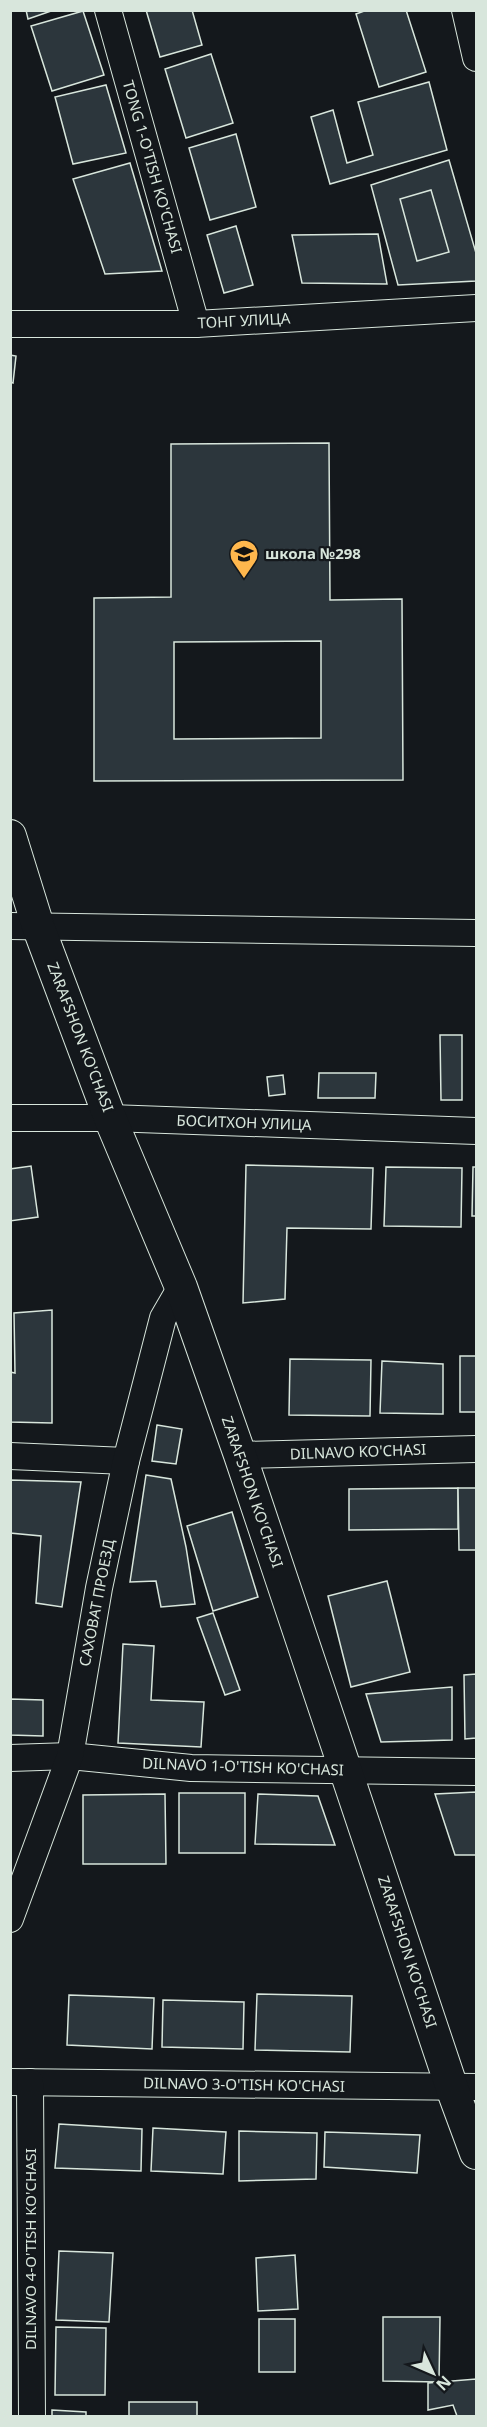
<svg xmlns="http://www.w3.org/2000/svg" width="487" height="2427" viewBox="0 0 487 2427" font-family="'Noto Sans',sans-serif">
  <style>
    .building { fill: #2c363c; stroke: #d8e6dc; stroke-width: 1.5; fill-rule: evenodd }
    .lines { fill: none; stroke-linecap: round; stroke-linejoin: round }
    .minor-casing { stroke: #d8e6dc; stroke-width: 28 }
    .tertiary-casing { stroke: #d8e6dc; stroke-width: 34 }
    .minor { stroke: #14181c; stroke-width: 26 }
    .tertiary { stroke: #14181c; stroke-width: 32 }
    .labels { text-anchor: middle; stroke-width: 4.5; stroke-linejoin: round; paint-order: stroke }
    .street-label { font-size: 15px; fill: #d8e6dc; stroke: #14181c }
    .poi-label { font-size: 15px; font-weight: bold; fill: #d8e6dc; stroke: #14181c; text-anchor: start }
  </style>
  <rect width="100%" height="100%" fill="#14181c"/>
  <g class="building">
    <polygon points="26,10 54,10 28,19"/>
    <polygon points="146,10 192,10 202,45 160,57"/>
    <polygon points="367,10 406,10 426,72 379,87 356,14"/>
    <polygon points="83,11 104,75 52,91 31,26"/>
    <polygon points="211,54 233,123 186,138 165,69"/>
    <polygon points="429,82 447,150 330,184 311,117 333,110 347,163 373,155 358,102"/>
    <polygon points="106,85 126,153 73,164 55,97"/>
    <polygon points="236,134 256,207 210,220 189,148"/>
    <polygon points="449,160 476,253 476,281 398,285 371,185"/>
    <polygon points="130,163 162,271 105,274 73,179"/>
    <polygon points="431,190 449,252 417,261 400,199"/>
    <polygon points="236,226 253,285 224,293 207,235"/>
    <polygon points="378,234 387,284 302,283 292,235"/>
    <polygon points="10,355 16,356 13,383 10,382"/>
    <path d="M329,443l1,157 72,-1 1,181 -309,1v-183l77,-1v-153zM321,641v97l-147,1v-97z"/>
    <polygon points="440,1035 462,1035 462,1100 441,1100"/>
    <polygon points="319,1073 376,1073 375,1098 318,1098"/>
    <polygon points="283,1075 285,1094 269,1096 267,1077"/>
    <polygon points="246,1165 373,1168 371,1229 287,1228 285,1299 243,1303"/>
    <polygon points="31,1166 38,1217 10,1221 10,1169"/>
    <polygon points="386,1167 462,1168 461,1227 384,1226"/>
    <polygon points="473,1167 476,1167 476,1216 472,1216"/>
    <polygon points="52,1310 52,1423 10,1422 10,1372 15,1373 14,1313"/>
    <rect x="460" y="1356" width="16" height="56"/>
    <polygon points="290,1359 371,1360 370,1416 289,1415"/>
    <polygon points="382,1361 443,1364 443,1414 380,1413"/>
    <polygon points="157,1425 182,1429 176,1464 152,1461"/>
    <polygon points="146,1475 171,1479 186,1547 195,1604 161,1607 156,1581 130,1582"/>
    <polygon points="10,1480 81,1482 62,1607 36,1603 41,1536 10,1533"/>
    <polygon points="458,1488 458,1529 349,1530 349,1489"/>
    <polygon points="458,1488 476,1488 476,1550 459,1550"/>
    <polygon points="232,1512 258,1597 213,1611 187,1526"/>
    <polygon points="387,1581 410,1672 351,1687 328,1596"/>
    <polygon points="213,1613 240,1690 225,1695 197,1618"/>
    <polygon points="123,1644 154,1646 151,1700 204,1702 201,1747 118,1743"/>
    <polygon points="476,1674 476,1738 465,1739 464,1675"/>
    <polygon points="452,1687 452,1740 381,1742 366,1694"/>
    <polygon points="10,1699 43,1700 43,1736 10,1735"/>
    <polygon points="476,1792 476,1855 455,1855 435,1794"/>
    <rect x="179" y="1793" width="66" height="60"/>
    <polygon points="165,1794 166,1864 83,1864 83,1795"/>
    <polygon points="258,1794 318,1796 335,1845 255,1844"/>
    <polygon points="257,1994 352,1996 350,2052 255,2050"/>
    <polygon points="69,1995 154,1998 152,2049 67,2045"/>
    <polygon points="163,2000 244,2002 243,2049 162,2047"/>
    <polygon points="59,2124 142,2129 141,2171 55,2168"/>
    <polygon points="153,2128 226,2132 223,2174 151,2171"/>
    <polygon points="239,2131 317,2133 316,2179 239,2181"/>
    <polygon points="325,2132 420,2135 417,2173 324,2167"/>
    <polygon points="59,2251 113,2253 109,2322 56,2320"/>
    <polygon points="295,2255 298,2309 258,2311 256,2258"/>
    <polygon points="383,2317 440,2317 439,2382 383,2381"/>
    <rect x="259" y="2319" width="36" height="53"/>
    <polygon points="56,2327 106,2328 105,2395 55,2395"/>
    <polygon points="476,2379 476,2416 457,2416 453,2405 428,2410 428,2383"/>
    <rect x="129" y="2402" width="68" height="14"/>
    <polygon points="52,2410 86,2412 86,2416 52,2416"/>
  </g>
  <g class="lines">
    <g class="minor-casing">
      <g id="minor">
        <polyline points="108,10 196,324"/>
        <polyline points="465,10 476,58"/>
        <polyline points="10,324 196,324 476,308"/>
        <polyline points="10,926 476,933"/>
        <polyline points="10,1118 110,1118 476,1131"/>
        <polyline points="240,1455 476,1449"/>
        <polyline points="10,1456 126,1461"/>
        <polyline points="10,1758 70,1756 191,1768 476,1772"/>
        <polyline points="10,1919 70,1756 99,1588 126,1461 163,1318 181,1287"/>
        <polyline points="10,2082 476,2087"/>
        <polyline points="30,2082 32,2416"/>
      </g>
    </g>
    <g class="tertiary-casing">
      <polyline id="tertiary" points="10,836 38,926 110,1118 181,1287 240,1455 452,2088 476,2153"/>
    </g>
    <use href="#minor" class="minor"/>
    <use href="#tertiary" class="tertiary"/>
  </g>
  <defs>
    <g id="school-pin" transform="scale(1.5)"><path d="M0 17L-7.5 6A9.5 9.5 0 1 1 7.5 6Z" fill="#ffb74d" stroke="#14181c"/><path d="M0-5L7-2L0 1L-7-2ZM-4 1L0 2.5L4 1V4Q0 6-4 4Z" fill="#111"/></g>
  </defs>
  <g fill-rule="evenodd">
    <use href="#school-pin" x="244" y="554"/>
  </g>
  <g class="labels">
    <g class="street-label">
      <text transform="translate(152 167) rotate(74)" y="5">TONG 1-O'TISH KO'CHASI</text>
      <text transform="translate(244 321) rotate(-3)" y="5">ТОНГ УЛИЦА</text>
      <text transform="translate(80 1037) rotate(69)" y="5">ZARAFSHON KO'CHASI</text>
      <text transform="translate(244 1123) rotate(2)" y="5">БОСИТХОН УЛИЦА</text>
      <text transform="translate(358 1452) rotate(-2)" y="5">DILNAVO KO'CHASI</text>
      <text transform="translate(252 1492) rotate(71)" y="5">ZARAFSHON KO'CHASI</text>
      <text transform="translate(97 1603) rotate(-79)" y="5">САХОВАТ ПРОЕЗД</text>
      <text transform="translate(243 1767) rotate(2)" y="5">DILNAVO 1-O'TISH KO'CHASI</text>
      <text transform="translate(407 1952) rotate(72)" y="5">ZARAFSHON KO'CHASI</text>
      <text transform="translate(244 2085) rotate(1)" y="5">DILNAVO 3-O'TISH KO'CHASI</text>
      <text transform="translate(31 2249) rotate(-90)" y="5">DILNAVO 4-O'TISH KO'CHASI</text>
    </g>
    <g class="poi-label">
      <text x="265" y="559">школа №298</text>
    </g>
  </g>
  <rect width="487" height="2427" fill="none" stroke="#d8e6dc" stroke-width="24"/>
  <g transform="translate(433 2373) rotate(134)" stroke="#14181c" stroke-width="4.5" paint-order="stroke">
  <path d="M0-4.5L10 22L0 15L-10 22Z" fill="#d8e6dc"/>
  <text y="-9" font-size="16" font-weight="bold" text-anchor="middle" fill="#d8e6dc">N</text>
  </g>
</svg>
